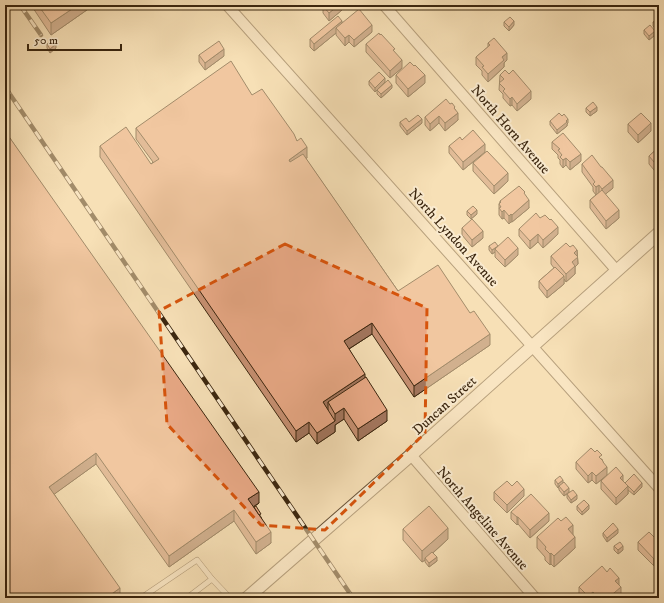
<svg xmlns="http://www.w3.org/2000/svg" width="664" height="603" viewBox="0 0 664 603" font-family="'IM FELL DW Pica',serif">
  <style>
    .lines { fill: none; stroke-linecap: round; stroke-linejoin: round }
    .service-casing { stroke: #6a5439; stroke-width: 6 }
    .minor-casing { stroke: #6a5439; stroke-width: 12 }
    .tertiary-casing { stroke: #6a5439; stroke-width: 14 }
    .service { stroke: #faebd0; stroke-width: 5 }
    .minor { stroke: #faebd0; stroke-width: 10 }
    .tertiary { stroke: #faebd0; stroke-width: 12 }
    .rail-casing { stroke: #3b260f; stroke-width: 4.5 }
    .rail { stroke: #faebd0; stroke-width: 3; stroke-dasharray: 9; stroke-linecap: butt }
    .wall { fill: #c89173; stroke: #3b260f }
    .shaded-wall { fill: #a3765e; stroke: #3b260f }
    .building { fill: #e9a986; stroke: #3b260f }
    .marked { fill: none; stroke: #d7540c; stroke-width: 3; stroke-dasharray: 8 5; stroke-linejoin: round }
    .labels { text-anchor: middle; stroke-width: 4; stroke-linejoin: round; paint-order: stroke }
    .street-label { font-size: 14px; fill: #3b260f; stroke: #faebd0 }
  </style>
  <rect width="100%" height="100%" fill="#f7e0b7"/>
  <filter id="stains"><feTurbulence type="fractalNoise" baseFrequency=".005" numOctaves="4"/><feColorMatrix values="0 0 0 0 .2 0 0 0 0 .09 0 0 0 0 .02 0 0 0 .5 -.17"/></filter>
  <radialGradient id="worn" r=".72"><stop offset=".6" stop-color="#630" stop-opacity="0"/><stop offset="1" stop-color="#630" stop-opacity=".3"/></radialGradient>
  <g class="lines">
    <g class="service-casing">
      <g id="service">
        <polyline points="212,579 230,598"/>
        <polyline points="141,598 197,560 212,579 187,598"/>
      </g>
    </g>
    <g class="minor-casing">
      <g id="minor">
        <polyline points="227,5 659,488"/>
        <polyline points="384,5 617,271"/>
        <polyline points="411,455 535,598"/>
      </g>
    </g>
    <g class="tertiary-casing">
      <polyline id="tertiary" points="247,598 411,455 659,233"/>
    </g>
    <use href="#service" class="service"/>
    <use href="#minor" class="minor"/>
    <use href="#tertiary" class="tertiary"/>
    <g class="rail-casing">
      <g id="rail">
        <polyline points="20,5 41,35"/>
        <polyline points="5,87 353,598"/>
      </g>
    </g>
    <use href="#rail" class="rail"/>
  </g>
  <g class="wall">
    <polygon points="31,5 94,5 51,35"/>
    <polygon points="345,5 342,7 342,10 329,21 323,13 323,6"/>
    <polygon points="659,19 659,29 657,31 653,26 653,22"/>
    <polygon points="504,22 514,25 509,31 504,26"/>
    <polygon points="342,23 372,32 354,47 349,42 345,46 336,35 336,33 314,51 310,47 310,39"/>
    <polygon points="644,30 655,35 649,40 644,34"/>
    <polygon points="488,43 507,60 504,63 504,67 488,82 482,75 482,71 476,65 476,57 488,47"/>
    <polygon points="47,44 56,48 50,53 47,48"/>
    <polygon points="366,44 402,68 390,78 366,52"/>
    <polygon points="199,55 224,56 205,70 199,62"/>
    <polygon points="396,75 425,83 408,97 396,83"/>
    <polygon points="500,75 531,99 517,111 512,105 510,106 503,98 503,94 499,90"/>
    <polygon points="369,81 385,82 375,92 369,85"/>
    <polygon points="392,88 381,98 377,94 377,90"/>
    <polygon points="252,95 297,141 307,158 306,159 398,291 490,345 414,397 372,334 349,349 365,377 387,421 358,441 344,419 335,425 335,432 317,444 309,433 296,442 100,157 100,146 151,164 153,162 136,139 136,128"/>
    <polygon points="586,108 597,111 590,116 586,112"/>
    <polygon points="455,109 458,120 445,131 439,123 430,131 425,125 425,117"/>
    <polygon points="550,121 568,123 567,124 567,126 557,134 550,125"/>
    <polygon points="400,122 409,122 422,123 407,135 400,126"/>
    <polygon points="628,124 651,131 638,143 628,132"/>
    <polygon points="5,131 259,503 254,507 261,517 271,543 256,554 234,521 169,567 96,464 54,494 120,598 5,598"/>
    <polygon points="462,140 485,152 463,170 449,153 449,146"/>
    <polygon points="552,142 581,161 570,170 566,165 563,168 560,164 560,160 558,158 558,155 552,149"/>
    <polygon points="659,147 659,176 649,164 649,156"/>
    <polygon points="473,163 508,181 494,194 473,171"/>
    <polygon points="582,164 613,188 605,194 619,218 606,229 590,208 590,200 596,195 593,191 593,187 582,172"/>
    <polygon points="525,195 529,208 512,222 511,222 509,224 504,218 502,219 499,215 499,204 500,202 500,201"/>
    <polygon points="467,211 477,214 471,219 467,215"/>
    <polygon points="540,218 558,234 543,248 538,242 530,249 519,236 519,229"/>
    <polygon points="462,228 483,238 472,247 462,235"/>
    <polygon points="489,246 498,246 518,255 505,267 495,257 495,252 492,254 489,250"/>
    <polygon points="570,247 577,250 578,264 575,267 575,274 566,282 564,279 564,284 547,298 539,288 539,281 554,268 551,264 551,256"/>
    <polygon points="602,459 603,463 607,475 596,484 592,480 588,483 576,469 576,462"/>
    <polygon points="555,480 563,482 569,492 564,496 559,490 559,488 558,488 555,484"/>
    <polygon points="601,481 623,482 625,483 642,487 634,495 628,490 628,494 616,505 601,489"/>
    <polygon points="512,486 524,496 507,513 494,500 494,492"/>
    <polygon points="567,494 577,499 571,503 567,498"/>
    <polygon points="577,506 589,509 582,515 577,510"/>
    <polygon points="511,512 549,521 530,538 518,524 517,525 511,519"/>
    <polygon points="403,529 448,539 433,553 437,561 429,567 425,562 425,560 422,562 403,540"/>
    <polygon points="603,533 618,533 607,542 603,536"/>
    <polygon points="573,535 575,548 554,567 551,564 550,565 545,560 545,557 537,548 537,537"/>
    <polygon points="654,537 654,566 638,550 638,542"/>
    <polygon points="614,546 623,550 618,554 614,550"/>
    <polygon points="619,585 620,598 579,598 579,587"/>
  </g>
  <g class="shaded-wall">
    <polygon points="78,5 94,5 51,35 51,23"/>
    <polygon points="339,5 345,5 342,7 342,10 329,21 329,13"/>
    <polygon points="342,21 342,28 336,28 336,33 314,51 314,44"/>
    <polygon points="514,21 514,25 509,31 509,27"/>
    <polygon points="372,25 372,32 354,47 354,40"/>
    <polygon points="659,25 659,29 657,31 657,27"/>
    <polygon points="655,31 655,35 649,40 649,36"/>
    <polygon points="349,35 349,42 345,46 345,38"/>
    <polygon points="56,44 56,48 50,53 50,49"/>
    <polygon points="224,49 224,56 205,70 205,63"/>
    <polygon points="507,53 507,60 504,63 504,67 488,82 488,74 502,57"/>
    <polygon points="402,60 402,68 390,78 390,71"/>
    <polygon points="425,75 425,83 408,97 408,89"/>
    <polygon points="385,78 385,82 375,92 375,88"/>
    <polygon points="392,85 392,88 381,98 381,94"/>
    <polygon points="531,91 531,99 517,111 517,104"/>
    <polygon points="512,97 512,105 510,106 510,99"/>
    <polygon points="597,107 597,111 590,116 590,112"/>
    <polygon points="458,113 458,120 445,131 445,123"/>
    <polygon points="439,116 439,123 430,131 430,124"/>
    <polygon points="422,119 422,123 407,135 407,131"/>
    <polygon points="568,119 568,123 567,124 567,126 557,134 557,130"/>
    <polygon points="651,123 651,131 638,143 638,135"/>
    <polygon points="485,144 485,152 463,170 463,162"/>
    <polygon points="307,147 307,158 289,171 289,160"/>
    <polygon points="581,154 581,161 570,170 570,162"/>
    <polygon points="566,158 566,165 563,168 563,160"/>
    <polygon points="508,173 508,181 494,194 494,186"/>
    <polygon points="613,180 613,188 602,197 602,189"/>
    <polygon points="599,185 599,193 596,195 596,187"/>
    <polygon points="529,200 529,208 512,222 512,215"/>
    <polygon points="477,210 477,214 471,219 471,215"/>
    <polygon points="504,210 504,218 502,219 502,212"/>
    <polygon points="619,210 619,218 606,229 606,221"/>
    <polygon points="511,214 511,222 509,224 509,216"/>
    <polygon points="558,227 558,234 543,248 543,240"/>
    <polygon points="483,231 483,238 472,247 472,240"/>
    <polygon points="538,234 538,242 530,249 530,241"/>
    <polygon points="498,246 495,249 495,252 492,254 492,250"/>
    <polygon points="518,248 518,255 505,267 505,260"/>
    <polygon points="577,250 578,264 575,267 575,274 566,282 566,274 572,262 574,253"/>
    <polygon points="564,276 564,284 547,298 547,291"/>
    <polygon points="372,323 372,334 344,352 344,341"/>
    <polygon points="490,334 490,345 414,397 414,386"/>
    <polygon points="365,374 365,385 328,402 328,411 323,402"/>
    <polygon points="344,408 344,419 335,425 335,432 317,444 317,433 335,421 335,414"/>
    <polygon points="387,410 387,421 358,441 358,429"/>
    <polygon points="309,422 309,433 296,442 296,431"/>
    <polygon points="96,453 96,464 49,498 49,487"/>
    <polygon points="607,467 607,475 596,484 596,476"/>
    <polygon points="592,472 592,480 588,483 588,476"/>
    <polygon points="623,475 623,482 620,478"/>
    <polygon points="563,480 563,484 559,486 558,488 558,484"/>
    <polygon points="642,483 642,487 634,495 634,492"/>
    <polygon points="628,486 628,494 616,505 616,498"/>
    <polygon points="569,488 569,492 564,496 564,492"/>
    <polygon points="524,489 524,496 507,513 507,505"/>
    <polygon points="259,492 259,503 248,510 248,499"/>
    <polygon points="577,495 577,499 571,503 571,500"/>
    <polygon points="589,505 589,509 582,515 582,512"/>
    <polygon points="234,510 234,521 169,567 169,556"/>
    <polygon points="549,513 549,521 530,538 530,530"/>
    <polygon points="517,517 518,517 518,524 517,525"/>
    <polygon points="573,525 573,537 568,529"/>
    <polygon points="448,528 448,539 426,559 425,558 425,560 422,562 422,551"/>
    <polygon points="618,529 618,533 607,542 607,538"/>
    <polygon points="271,532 271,543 256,554 256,542"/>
    <polygon points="575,537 575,548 554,567 554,556"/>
    <polygon points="623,546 623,550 618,554 618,550"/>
    <polygon points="551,553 551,564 550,565 550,554"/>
    <polygon points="659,554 659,561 654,566 654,559"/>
    <polygon points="437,557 437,561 429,567 429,563"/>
    <polygon points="619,578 619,588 621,587 621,598 608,598 615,581"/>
    <polygon points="120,588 120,598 106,598"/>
    <polygon points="593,592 593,598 588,598 588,596"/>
  </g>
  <g class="building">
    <polygon points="38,5 78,5 51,23"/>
    <polygon points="324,5 339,5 329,13 323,6"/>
    <polygon points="359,9 372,25 354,40 349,35 345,38 336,28"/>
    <polygon points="338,16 342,21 314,44 310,39"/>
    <polygon points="510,17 514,21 509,27 504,22"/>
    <polygon points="658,18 659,19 659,25 657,27 653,22"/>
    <polygon points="650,25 655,31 649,36 644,30"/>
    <polygon points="379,33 380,35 381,34 395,49 393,50 402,60 390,71 366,44"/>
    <polygon points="494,38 507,53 502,57 504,60 488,74 482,67 484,66 476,57 490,45 488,43"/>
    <polygon points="53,40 56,44 50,49 47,44"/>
    <polygon points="219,41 224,49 205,63 199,55"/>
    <polygon points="231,61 252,95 262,89 294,134 297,141 301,138 307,147 289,160 290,162 303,154 398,291 438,265 470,313 474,311 490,334 414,386 372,323 344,341 365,374 323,402 335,421 317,433 309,422 296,431 100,146 126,127 151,164 159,159 136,128"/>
    <polygon points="410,62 414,66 415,65 425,75 408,89 396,75"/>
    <polygon points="505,70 509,74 513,70 531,91 517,104 512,97 510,99 503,91 505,89 499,83 504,79 500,75"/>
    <polygon points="379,72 385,78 375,88 369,81"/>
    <polygon points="388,80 392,85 381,94 377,90"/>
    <polygon points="446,99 450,104 452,103 455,107 454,108 458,113 445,123 439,116 430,124 425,117"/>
    <polygon points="593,102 597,107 590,112 586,108"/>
    <polygon points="559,113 562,116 564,114 568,119 566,121 567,122 557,130 550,121"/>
    <polygon points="641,113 651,123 638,135 628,124"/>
    <polygon points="418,115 422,119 407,131 400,122 406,118 409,122"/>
    <polygon points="473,130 485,144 463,162 449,146 460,137 462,140"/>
    <polygon points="5,131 259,492 248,499 271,532 256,542 234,510 169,556 96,453 49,487 120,588 106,598 5,598"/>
    <polygon points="563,133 581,154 570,162 566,158 563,160 560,157 562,155 558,150 560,149 552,142"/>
    <polygon points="659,147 659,168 649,156"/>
    <polygon points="487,151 508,173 494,186 473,163"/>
    <polygon points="592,155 601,167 602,167 613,180 602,189 599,185 596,187 593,184 595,182 582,164"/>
    <polygon points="519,186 525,192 524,193 529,200 512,215 511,214 509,216 504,210 502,212 499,208 501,207 499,204 501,202 500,201"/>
    <polygon points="602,190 619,210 606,221 590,200"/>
    <polygon points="473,206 477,210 471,215 467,211"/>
    <polygon points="536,213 540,218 545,215 550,220 551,219 558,227 543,240 538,234 530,241 519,229"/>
    <polygon points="472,219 483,231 472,240 462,228"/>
    <polygon points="508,237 518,248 505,260 495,249"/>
    <polygon points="495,242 498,246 492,250 489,246"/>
    <polygon points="566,243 570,247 573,245 577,250 574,253 578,257 572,262 575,266 566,274 551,256"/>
    <polygon points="555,267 564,276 547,291 539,281"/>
    <polygon points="366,377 387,410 358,429 344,408 335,414 328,402"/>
    <polygon points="591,448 595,452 597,450 602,455 599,457 603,461 603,462 607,467 596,476 592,472 588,476 576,462"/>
    <polygon points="616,467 623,475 620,478 628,486 616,498 601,481"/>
    <polygon points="634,474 642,483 634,492 625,483"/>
    <polygon points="560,476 563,480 558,484 555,480"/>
    <polygon points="507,481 512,486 517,481 524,489 507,505 494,492"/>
    <polygon points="564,482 569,488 564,492 559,486"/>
    <polygon points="573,490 577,495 571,500 567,494"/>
    <polygon points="531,494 549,513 530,530 518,517 517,517 511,512"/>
    <polygon points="584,500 589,505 582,512 577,506"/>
    <polygon points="256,506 261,514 259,515 254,507"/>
    <polygon points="429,506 448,528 422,551 403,529"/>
    <polygon points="566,517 573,525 568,529 575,537 554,556 551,553 550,554 545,549 546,547 537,537 558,518 561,521"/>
    <polygon points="613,523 618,529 607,538 603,533"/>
    <polygon points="649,532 654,537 659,532 659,554 654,559 638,542"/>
    <polygon points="620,542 623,546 618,550 614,546"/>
    <polygon points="432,552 437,557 429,563 425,558"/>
    <polygon points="602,566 607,572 610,568 619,578 615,581 621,587 608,598 596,598 593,594 594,593 593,592 588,596 579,587"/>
  </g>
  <path d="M0 0H664V603H0ZM285,244l142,64 -2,125 -100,97 -64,-5 -94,-101 -8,-113z" fill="#f7e0b7" fill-opacity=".55" fill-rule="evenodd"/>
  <path class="marked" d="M285,244l142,64 -2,125 -100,97 -64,-5 -94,-101 -8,-113z"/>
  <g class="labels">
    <g class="street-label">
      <text transform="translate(511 129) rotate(49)" y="5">North Horn Avenue</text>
      <text transform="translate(454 237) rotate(48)" y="5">North Lyndon Avenue</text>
      <text transform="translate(444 405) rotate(-42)" y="5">Duncan Street</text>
      <text transform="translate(483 518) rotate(49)" y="5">North Angeline Avenue</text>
    </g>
  </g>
  <rect width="664" height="603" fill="none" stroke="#f7e0b7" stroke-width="20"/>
  <rect x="6" y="6" width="652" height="591" fill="none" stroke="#3b260f" stroke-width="2"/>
  <rect x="10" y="10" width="644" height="583" fill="none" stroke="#3b260f"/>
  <path d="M28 44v6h93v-6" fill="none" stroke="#3b260f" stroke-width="2"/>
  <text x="34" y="44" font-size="12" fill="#3b260f" stroke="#faebd0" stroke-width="3" paint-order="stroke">50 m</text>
  <rect width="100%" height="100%" filter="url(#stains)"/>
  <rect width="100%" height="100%" fill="url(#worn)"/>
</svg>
